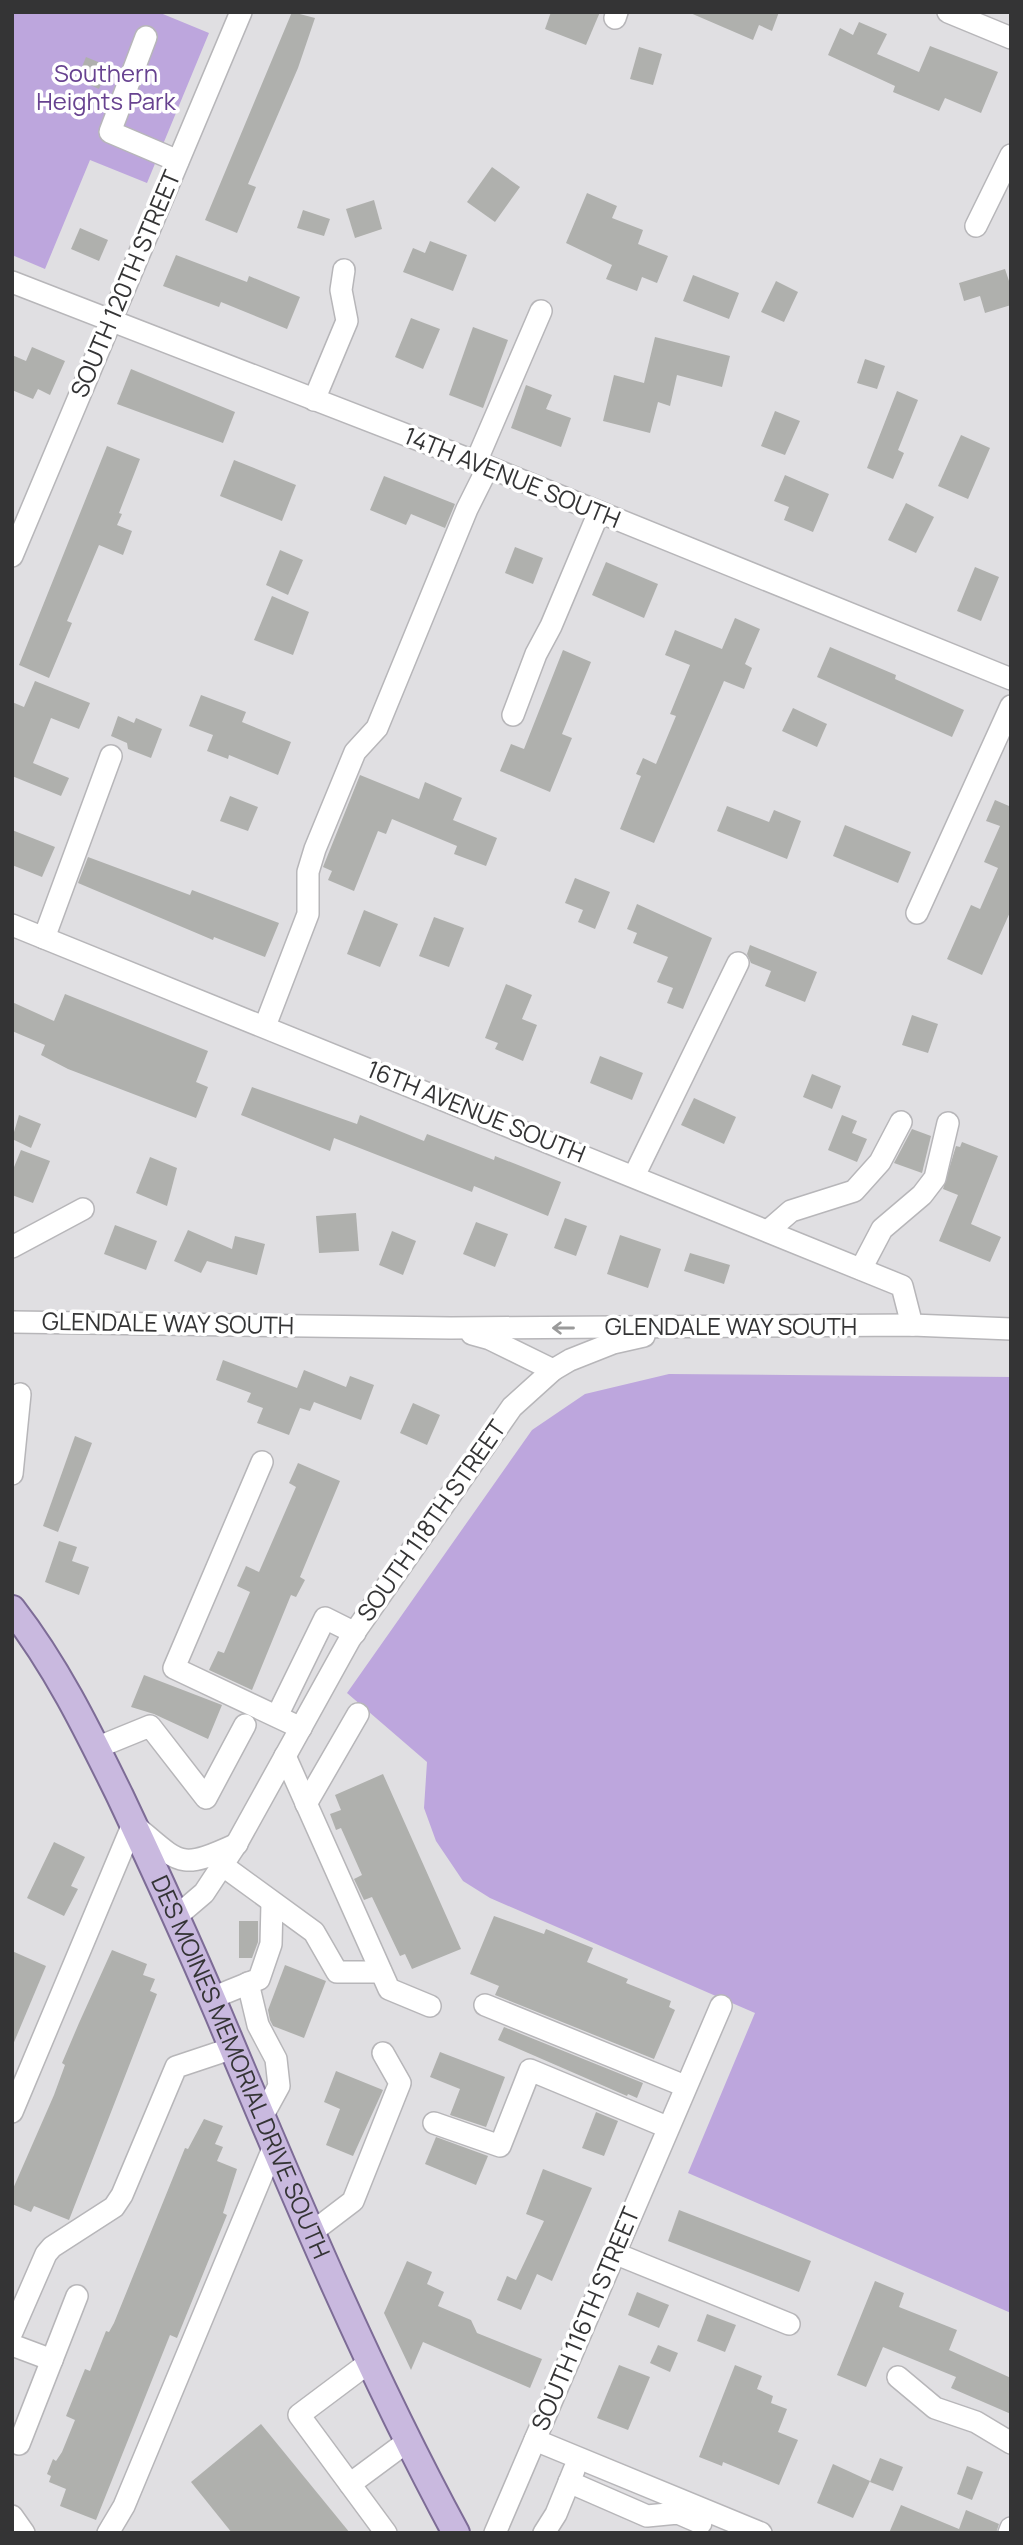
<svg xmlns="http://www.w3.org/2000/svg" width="1023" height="2545" viewBox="0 0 1023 2545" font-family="Manrope,sans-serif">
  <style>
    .green { fill: #bda6dd }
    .building { fill: #afb0ad }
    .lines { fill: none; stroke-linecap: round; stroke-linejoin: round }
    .minor-casing { stroke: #b7b6b9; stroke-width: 24 }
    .major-casing { stroke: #7d6c96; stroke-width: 30 }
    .minor { stroke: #fff; stroke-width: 21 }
    .major { stroke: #c9b9df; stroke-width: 26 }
    .oneway { stroke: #9a9a9a }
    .labels { text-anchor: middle; stroke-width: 7; stroke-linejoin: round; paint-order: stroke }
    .park-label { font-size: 24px; fill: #674290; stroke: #fff }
    .street-label { font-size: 24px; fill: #343435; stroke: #fff }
  </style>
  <rect width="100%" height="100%" fill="#e0dfe2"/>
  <g class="green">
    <polygon points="12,12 158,12 209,33 147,183 90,160 45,269 12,255"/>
    <polygon points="669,1374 1011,1377 1011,2313 688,2173 755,2013 490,1898 463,1881 436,1841 424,1808 427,1762 347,1693 532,1430 585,1394"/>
  </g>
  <g class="building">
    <polygon points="292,12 315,18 298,68 248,184 256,187 237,233 205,220"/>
    <polygon points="551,12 600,12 586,45 545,29"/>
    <polygon points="688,12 779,12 772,31 759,25 753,40"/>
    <polygon points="859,22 887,34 877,54 919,72 930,46 998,72 981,113 945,98 939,111 893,92 895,86 828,55 840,28 853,35"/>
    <polygon points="639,47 662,54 653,85 630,79"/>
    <polygon points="86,57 108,66 99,89 77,79"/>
    <polygon points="492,167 520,187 495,222 467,202"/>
    <polygon points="587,193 617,206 612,218 643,230 638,244 668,256 657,283 642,277 637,291 606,279 612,265 566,243"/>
    <polygon points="374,200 382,229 355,238 346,209"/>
    <polygon points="303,210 330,219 324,236 297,228"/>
    <polygon points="80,228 108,240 99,261 71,249"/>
    <polygon points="430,241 467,255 453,291 403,272 413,248 425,253"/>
    <polygon points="176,255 247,282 249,276 300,297 287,329 221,302 219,307 163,286"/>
    <polygon points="1005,269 1011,287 1011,305 985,313 980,296 964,301 959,283"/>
    <polygon points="693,275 739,293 729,319 683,301"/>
    <polygon points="776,281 798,292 784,322 761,312"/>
    <polygon points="411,318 440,329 423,369 395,357"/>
    <polygon points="473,327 508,340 483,408 449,395"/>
    <polygon points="655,337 730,356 722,387 677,375 670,406 658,402 650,433 603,421 614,375 644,383"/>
    <polygon points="32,347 65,361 50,395 38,389 33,399 12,390 12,355 26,361"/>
    <polygon points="865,359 885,366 877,389 857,383"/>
    <polygon points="131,369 235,412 223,443 117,404"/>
    <polygon points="526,385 552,395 546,409 571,418 561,447 511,428"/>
    <polygon points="897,391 918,400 898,450 904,453 893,479 867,468"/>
    <polygon points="775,411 800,421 785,455 761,446"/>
    <polygon points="961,435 990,448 968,499 938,486"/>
    <polygon points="107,446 140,459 119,513 122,514 117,525 132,531 123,555 99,545 67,621 72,623 49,678 19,665"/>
    <polygon points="234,460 296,485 282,521 220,496"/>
    <polygon points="785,475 829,494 813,532 784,520 789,507 774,501"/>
    <polygon points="384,476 455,504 445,528 411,514 406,525 370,510"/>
    <polygon points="906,503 934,517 916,553 888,540"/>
    <polygon points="515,547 543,558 533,584 505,573"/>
    <polygon points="280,550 303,560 288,595 266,585"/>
    <polygon points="606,562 658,584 644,618 592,595"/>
    <polygon points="975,567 999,577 981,621 957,611"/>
    <polygon points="272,596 309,612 293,655 254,640"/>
    <polygon points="735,618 760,629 745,664 752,668 744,689 724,681 654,843 620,829 641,776 636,774 643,758 656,764 676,716 670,714 690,665 665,655 675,630 722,649"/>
    <polygon points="830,647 896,675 895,679 964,710 952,737 817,677"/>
    <polygon points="563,650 591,662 562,734 572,738 550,792 500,771 511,744 524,749"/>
    <polygon points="35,681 90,703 79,729 51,718 33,763 69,778 61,796 12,776 12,702 24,707"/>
    <polygon points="201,695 246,712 242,722 291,742 278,775 229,755 228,759 207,751 213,735 189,726"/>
    <polygon points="793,708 827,724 817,747 782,731"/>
    <polygon points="118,716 134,723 136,718 162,729 151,758 128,749 127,743 111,736"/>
    <polygon points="360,775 419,799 425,782 462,798 453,820 497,838 486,866 454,854 457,846 392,819 386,834 378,831 354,891 328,880 332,871 323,867"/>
    <polygon points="230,796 258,807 248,831 220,821"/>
    <polygon points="995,800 1009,806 1011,802 1011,910 982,975 947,959 971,905 980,909 998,868 984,862 1000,826 986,821"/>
    <polygon points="727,806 769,822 774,810 801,821 787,859 717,831"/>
    <polygon points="845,825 911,852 898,883 833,856"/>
    <polygon points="12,830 55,847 42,877 12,865"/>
    <polygon points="88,857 190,895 192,890 279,923 265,957 214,937 213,940 78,883"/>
    <polygon points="575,878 610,892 595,929 578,922 583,910 565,903"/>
    <polygon points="637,904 712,938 683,1009 667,1003 673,988 657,982 668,957 633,943 637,933 627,929"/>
    <polygon points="364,910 398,924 380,967 347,954"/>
    <polygon points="434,917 464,928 449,967 419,956"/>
    <polygon points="750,945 817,972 805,1002 765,986 771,971 751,963 747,954"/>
    <polygon points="506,984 532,995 522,1019 537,1025 523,1061 495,1049 498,1043 485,1038"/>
    <polygon points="65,994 208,1051 196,1082 208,1087 196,1118 68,1069 41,1055 45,1045 12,1031 12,1002 54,1021"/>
    <polygon points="912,1015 938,1024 928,1053 902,1045"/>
    <polygon points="600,1056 643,1073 632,1100 590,1083"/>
    <polygon points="812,1074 841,1086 832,1109 803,1097"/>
    <polygon points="252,1087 357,1124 360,1115 424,1141 427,1134 494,1160 495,1156 561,1182 548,1216 474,1186 472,1192 334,1138 330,1151 241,1115"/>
    <polygon points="694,1098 736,1117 724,1144 681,1125"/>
    <polygon points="19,1115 41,1124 31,1148 12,1139"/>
    <polygon points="842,1115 857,1121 852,1133 867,1139 857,1162 828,1150"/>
    <polygon points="912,1129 931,1136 922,1173 894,1163"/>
    <polygon points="962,1142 998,1156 971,1224 1001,1237 990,1262 939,1241 958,1195 943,1189 956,1146 960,1147"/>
    <polygon points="21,1150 50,1161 33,1203 12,1195 12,1172"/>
    <polygon points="150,1157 177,1168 167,1206 136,1193"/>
    <polygon points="356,1213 359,1251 319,1253 316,1216"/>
    <polygon points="565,1218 587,1226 576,1256 554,1248"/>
    <polygon points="476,1222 508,1234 495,1267 463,1254"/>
    <polygon points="115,1225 157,1241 146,1270 104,1254"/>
    <polygon points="188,1230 232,1249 235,1236 265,1244 257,1275 207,1261 201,1273 174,1261"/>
    <polygon points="392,1231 416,1241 403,1275 379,1265"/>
    <polygon points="620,1235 661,1249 648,1288 607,1274"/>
    <polygon points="690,1253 730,1265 724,1284 684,1271"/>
    <polygon points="223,1360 297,1388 304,1370 346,1387 350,1376 374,1385 361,1420 314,1402 310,1411 300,1408 289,1435 257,1423 263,1408 247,1402 251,1393 216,1380"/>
    <polygon points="413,1403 440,1415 427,1445 400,1433"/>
    <polygon points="75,1436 92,1443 58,1532 43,1526"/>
    <polygon points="298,1463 340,1481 300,1577 305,1580 296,1597 291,1595 252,1690 209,1670 218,1651 224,1653 250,1592 237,1586 246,1566 259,1572 296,1487 289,1483"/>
    <polygon points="59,1541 77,1547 72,1561 89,1567 79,1595 45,1582"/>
    <polygon points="144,1675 222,1705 208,1739 154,1714 131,1707"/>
    <polygon points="383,1774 461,1949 412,1969 405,1954 400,1956 372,1897 364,1900 354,1879 362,1875 341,1828 336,1830 330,1814 341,1810 335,1795"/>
    <polygon points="54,1842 85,1857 71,1886 78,1889 64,1916 27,1898"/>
    <polygon points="494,1916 544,1934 546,1929 593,1948 587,1962 628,1979 626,1983 671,2001 669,2007 675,2010 654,2059 495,1995 499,1986 470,1974"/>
    <polygon points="239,1921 258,1921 258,1942 252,1958 239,1958"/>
    <polygon points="112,1950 147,1964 143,1975 155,1979 150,1991 157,1994 69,2220 34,2206 31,2212 12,2204 12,2191 54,2095 65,2065 62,2063 79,2023"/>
    <polygon points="12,1951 46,1966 12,2047"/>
    <polygon points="285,1965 326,1981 304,2038 273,2026 270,2020 268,2010"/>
    <polygon points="504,2027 643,2083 637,2098 628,2094 627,2096 498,2040"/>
    <polygon points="440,2052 505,2077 486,2127 450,2115 460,2089 430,2077"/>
    <polygon points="336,2071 383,2090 353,2156 326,2145 340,2109 324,2102"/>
    <polygon points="596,2112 618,2121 604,2156 582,2148"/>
    <polygon points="204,2119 223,2126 215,2144 223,2147 217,2161 237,2169 223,2213 227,2215 177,2338 170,2335 96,2520 60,2506 66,2489 49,2482 51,2476 47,2474 53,2459 56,2461 62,2452 75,2420 66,2416 85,2369 90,2371 106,2331 109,2332 114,2323 185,2148 188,2149"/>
    <polygon points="436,2137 488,2156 476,2185 425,2164"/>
    <polygon points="543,2169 592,2188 552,2281 537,2274 521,2310 497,2300 507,2276 516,2280 544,2221 526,2214"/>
    <polygon points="679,2210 811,2261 799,2292 668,2241"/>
    <polygon points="407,2261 432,2272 427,2284 444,2292 438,2306 471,2320 477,2333 542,2359 530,2388 423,2342 411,2370 384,2313"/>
    <polygon points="875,2281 904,2293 899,2307 957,2330 949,2350 1011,2378 1011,2414 951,2388 956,2377 883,2347 866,2387 837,2375"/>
    <polygon points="637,2292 669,2305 659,2328 628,2315"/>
    <polygon points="707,2314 736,2325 725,2352 697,2341"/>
    <polygon points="658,2345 678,2353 670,2372 650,2363"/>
    <polygon points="619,2365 650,2377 628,2430 597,2418"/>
    <polygon points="735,2365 762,2376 757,2389 773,2396 771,2403 787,2409 778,2432 798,2440 779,2485 723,2462 722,2466 699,2457"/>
    <polygon points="261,2424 350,2533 232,2533 191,2482"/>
    <polygon points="880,2458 903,2467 893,2491 870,2482"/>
    <polygon points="833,2464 870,2481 853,2518 817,2503"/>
    <polygon points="967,2466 983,2472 972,2500 957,2494"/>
    <polygon points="901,2505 959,2529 966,2510 999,2524 996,2533 889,2533"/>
  </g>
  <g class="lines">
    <g class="minor-casing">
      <g id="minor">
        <polyline points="948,12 1011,38"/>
        <polyline points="615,18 617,12"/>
        <polyline points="146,37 110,132 178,161"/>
        <polyline points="976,226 1011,155"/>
        <polyline points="12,282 476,462 1011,679"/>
        <polyline points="314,400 347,321 341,290 344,270"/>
        <polyline points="476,462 541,311"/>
        <polyline points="12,556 241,12"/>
        <polyline points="513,715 536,654 551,626 599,512"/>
        <polyline points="917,913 1011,706"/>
        <polyline points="12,925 902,1286 912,1325"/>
        <polyline points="44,938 111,756"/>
        <polyline points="265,1026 308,914 308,872 315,849 355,752 377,728 467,509 488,467"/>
        <polyline points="634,1176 738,963"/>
        <polyline points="768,1231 791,1211 854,1191 880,1162 901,1122"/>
        <polyline points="12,1247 83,1209"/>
        <polyline points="861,1269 882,1229 922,1195 935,1178 948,1123"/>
        <polyline points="12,1322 451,1328 912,1325 1011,1329"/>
        <polyline points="472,1334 490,1339 553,1370"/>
        <polyline points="262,1462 174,1668 301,1728"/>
        <polyline points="12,1474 20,1394"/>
        <polyline points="277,1716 325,1618 355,1633"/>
        <polyline points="96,1748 150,1726 206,1798 245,1725"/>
        <polyline points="285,1756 389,1989 430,2006"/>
        <polyline points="306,1804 358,1714"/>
        <polyline points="222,1865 314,1932 337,1972 381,1972"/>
        <polyline points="177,1916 204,1893 237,1843 350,1639 512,1407 553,1370 570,1360 613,1343 644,1336"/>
        <polyline points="248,1983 258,2025 276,2059 279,2086 262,2117"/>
        <polyline points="212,1998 259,1979 271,1944 272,1903"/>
        <polyline points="485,2005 685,2086"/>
        <path d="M12,2112l121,-288c48,40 45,47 104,20"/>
        <polyline points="434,2123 500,2146 530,2070 667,2127"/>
        <polyline points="311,2233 353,2201 400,2083 383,2053"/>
        <polyline points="614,2253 789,2324"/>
        <polyline points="12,2332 46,2254 52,2247 114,2207 122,2195 176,2067 233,2048"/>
        <polyline points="12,2345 52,2360"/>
        <polyline points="371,2361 299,2415 386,2533"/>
        <polyline points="898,2377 935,2408 976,2422 1011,2443"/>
        <polyline points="535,2440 761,2533"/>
        <polyline points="19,2444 77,2296"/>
        <polyline points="569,2482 647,2516 678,2513 701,2523"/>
        <polyline points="350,2484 408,2441"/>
        <polyline points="12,2516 24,2533"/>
        <polyline points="108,2533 124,2506 274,2146"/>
        <polyline points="495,2533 721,2006"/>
        <polyline points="544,2533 556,2514 574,2470"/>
        <polyline points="1009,2533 1011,2528"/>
      </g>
    </g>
    <g class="major-casing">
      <g id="major">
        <path id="s1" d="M12,1609c45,58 76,122 108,187 34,72 67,144 98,217 74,176 147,352 238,520"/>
      </g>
    </g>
    <use href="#minor" class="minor"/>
    <use href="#major" class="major"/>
  </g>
  <defs><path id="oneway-shaft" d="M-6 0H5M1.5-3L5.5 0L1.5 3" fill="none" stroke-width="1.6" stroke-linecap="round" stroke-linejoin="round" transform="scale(1.75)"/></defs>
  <use class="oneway" href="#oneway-shaft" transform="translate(563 1328) rotate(-180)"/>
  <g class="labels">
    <g class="park-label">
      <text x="106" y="82">Southern<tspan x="106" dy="28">Heights Park</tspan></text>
    </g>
    <g class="street-label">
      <text transform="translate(126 284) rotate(-67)" y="8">SOUTH 120TH STREET</text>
      <text transform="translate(512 478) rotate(22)" y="8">14TH AVENUE SOUTH</text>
      <text transform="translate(476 1112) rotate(22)" y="8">16TH AVENUE SOUTH</text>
      <text transform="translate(168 1324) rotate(1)" y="8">GLENDALE WAY SOUTH</text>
      <text x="731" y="1335">GLENDALE WAY SOUTH</text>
      <text transform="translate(432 1521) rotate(-55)" y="8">SOUTH 118TH STREET</text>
      <text dy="8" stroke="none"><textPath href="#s1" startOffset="513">DES MOINES MEMORIAL DRIVE SOUTH</textPath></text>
      <text transform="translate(586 2319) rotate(-67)" y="8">SOUTH 116TH STREET</text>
    </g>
  </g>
  <rect width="1023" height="2545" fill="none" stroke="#343435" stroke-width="28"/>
</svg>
